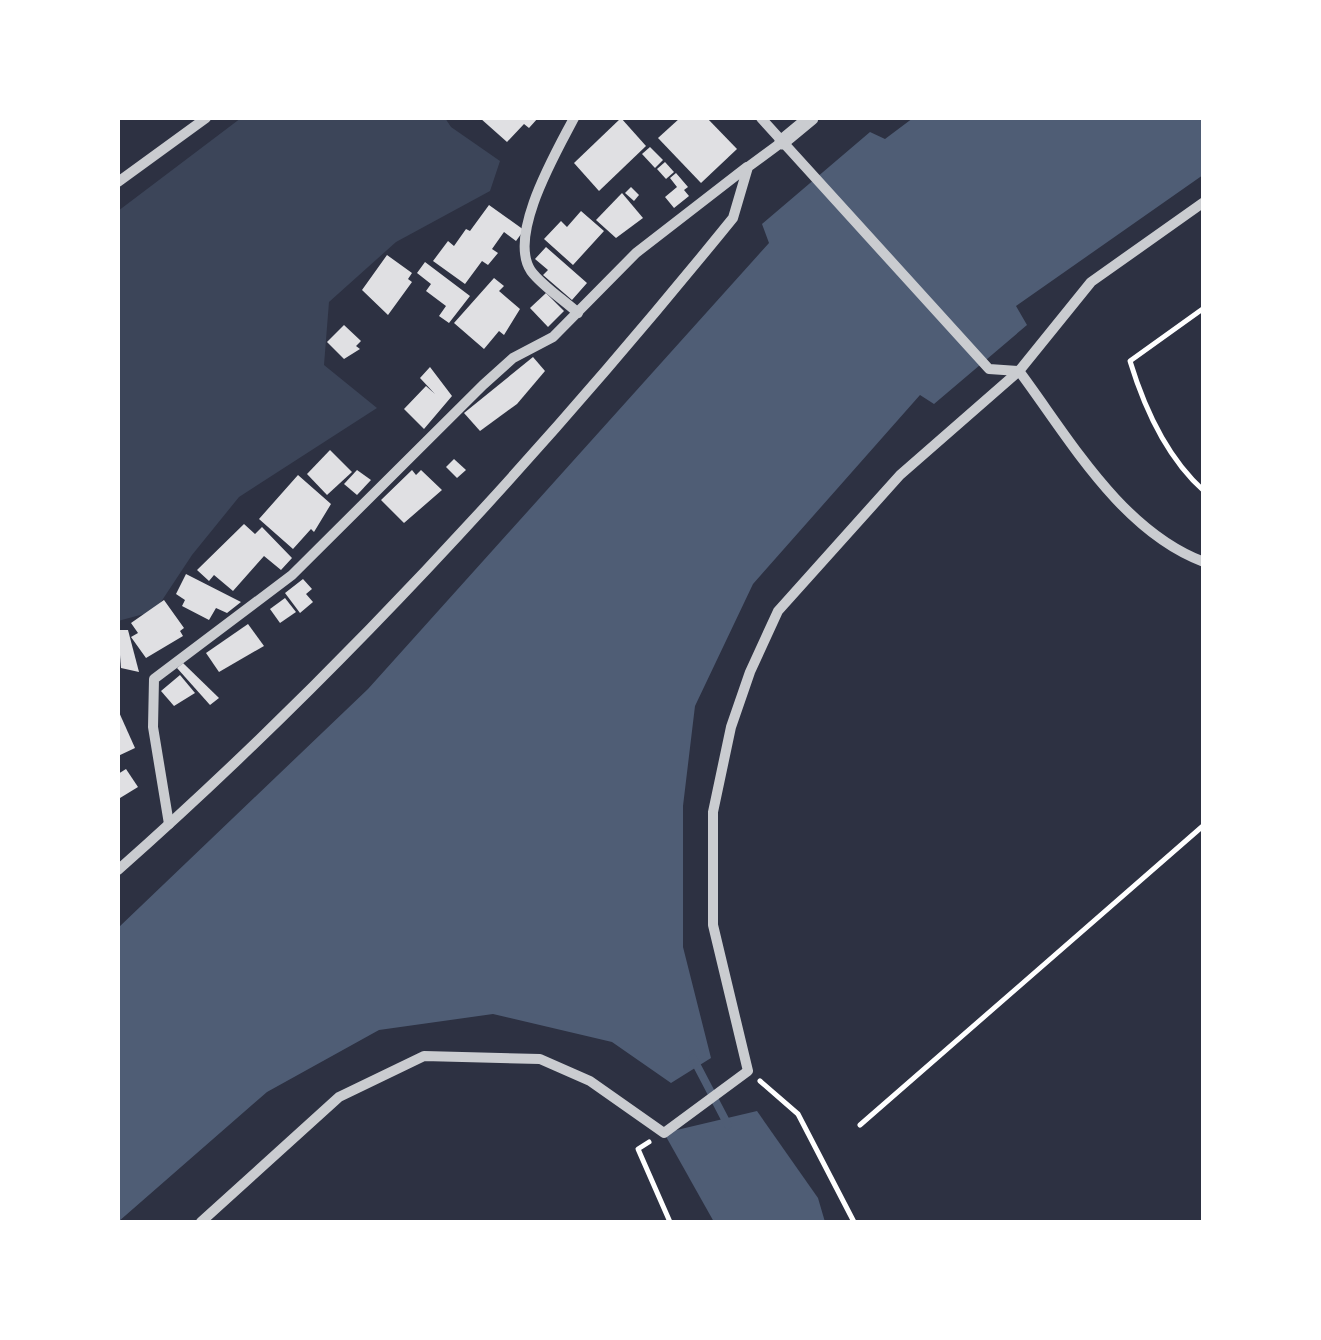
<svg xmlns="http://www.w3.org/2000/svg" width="1321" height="1340" viewBox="0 0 1321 1340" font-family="Overpass,sans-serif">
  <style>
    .green { fill: #3c4559 }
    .water { fill: #4f5d75 }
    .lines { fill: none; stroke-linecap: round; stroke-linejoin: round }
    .stream { stroke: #4f5d75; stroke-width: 8 }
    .building { fill: #e0e0e3 }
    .path { stroke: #fff; stroke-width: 5 }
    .minor { stroke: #caccd0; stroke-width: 10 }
    .tertiary { stroke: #caccd0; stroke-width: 15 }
  </style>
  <rect width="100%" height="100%" fill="#2d3142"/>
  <polygon class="green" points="241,118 445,118 451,127 500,161 490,191 396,242 329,302 324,365 377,408 239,497 192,555 155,611 118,621 118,211"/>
  <g class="water">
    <polygon points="913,118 1203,118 1203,175 1016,306 1027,325 934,404 920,395 753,584 695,706 683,806 683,947 711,1058 671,1083 612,1042 493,1014 379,1030 267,1092 118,1222 118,928 368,689 769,243 762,224 870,132 885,139"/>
    <polygon points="757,1111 818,1198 825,1222 714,1222 664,1133"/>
  </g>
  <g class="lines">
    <polyline class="stream" points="693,1058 728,1125"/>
  </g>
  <g class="building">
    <polygon points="480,118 538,118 529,128 524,124 507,142"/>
    <polygon points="621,118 646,146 599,191 574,163"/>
    <polygon points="680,118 707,118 737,149 701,183 658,138"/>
    <polygon points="650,147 663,160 655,168 642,154"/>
    <polygon points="665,162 674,172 666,179 657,169"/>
    <polygon points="676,173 688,187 684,190 689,196 674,208 665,197 677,187 670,178"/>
    <polygon points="631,187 639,195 634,201 625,193"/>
    <polygon points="622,193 643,218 616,238 596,220"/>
    <polygon points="489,205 524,230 516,241 504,232 492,249 498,253 488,265 482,261 465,284 433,261 448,241 454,246 466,229 470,231"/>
    <polygon points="581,211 604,231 573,265 544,239 561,221 567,227"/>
    <polygon points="546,247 587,283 572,300 543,275 548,270 535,259"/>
    <polygon points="387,255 412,273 408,279 412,282 388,315 362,290"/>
    <polygon points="425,262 470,296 449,323 439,316 446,306 426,291 431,284 417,273"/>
    <polygon points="494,278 504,286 499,291 520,309 504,335 499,331 484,349 454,323"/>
    <polygon points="546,293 564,311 548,327 530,308"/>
    <polygon points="344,325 361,341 356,346 360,349 344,359 327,342"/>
    <polygon points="533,357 545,371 517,404 480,431 464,413"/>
    <polygon points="430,367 452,396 424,429 404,409 426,386 435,394 420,378"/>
    <polygon points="330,450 352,472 327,495 307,474"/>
    <polygon points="454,459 466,470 457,478 446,467"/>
    <polygon points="357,470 371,480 357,495 344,484"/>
    <polygon points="412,470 416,475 421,470 442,490 404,523 381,500"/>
    <polygon points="298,475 331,504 314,532 311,529 293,549 259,519"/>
    <polygon points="244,524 255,534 262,527 292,558 281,570 264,556 233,591 214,575 209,581 197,570"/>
    <polygon points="186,574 241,602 227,613 216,608 209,620 182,606 185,600 176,594"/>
    <polygon points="303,579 312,589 306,594 313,602 300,613 285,593"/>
    <polygon points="285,598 296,612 280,623 270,609"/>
    <polygon points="164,600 184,628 180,631 183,636 146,658 131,637 138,633 131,623"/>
    <polygon points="248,624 264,646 219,672 206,653"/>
    <polygon points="118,630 128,630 139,672 121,668"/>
    <polygon points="183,663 219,698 210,705 177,668"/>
    <polygon points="180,675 195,693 174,706 161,691"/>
    <polygon points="118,710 135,748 118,756"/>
    <polygon points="126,769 138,787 120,798 118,774"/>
  </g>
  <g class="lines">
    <g class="path">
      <path d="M1204,308l-74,53c14,46 37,97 74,130"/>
      <polyline points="760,1081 798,1114 854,1222"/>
      <polyline points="860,1125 1204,825"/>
      <polyline points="649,1142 638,1149 670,1222"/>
    </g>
    <g class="minor">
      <path d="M574,118c-17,33 -67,117 -43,153 11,15 33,29 47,42"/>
      <path d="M761,118l228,251 30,2c50,67 102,160 185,191"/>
      <polyline points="118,182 206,118"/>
      <polyline points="169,824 153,727 154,679 292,575 483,385 513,358 553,337 636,253 747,167"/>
      <path d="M118,870c225,-199 426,-419 615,-652l15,-51 34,-25"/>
      <polyline points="201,1222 339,1097 424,1056 540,1059 590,1081 664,1133 748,1071 713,925 713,812 731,727 750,672 778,611 900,475 1019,371 1091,282 1204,202"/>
    </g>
    <polyline class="tertiary" points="782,142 811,118"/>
  </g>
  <rect width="1321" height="1340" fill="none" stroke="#ffffff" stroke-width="240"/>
</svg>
